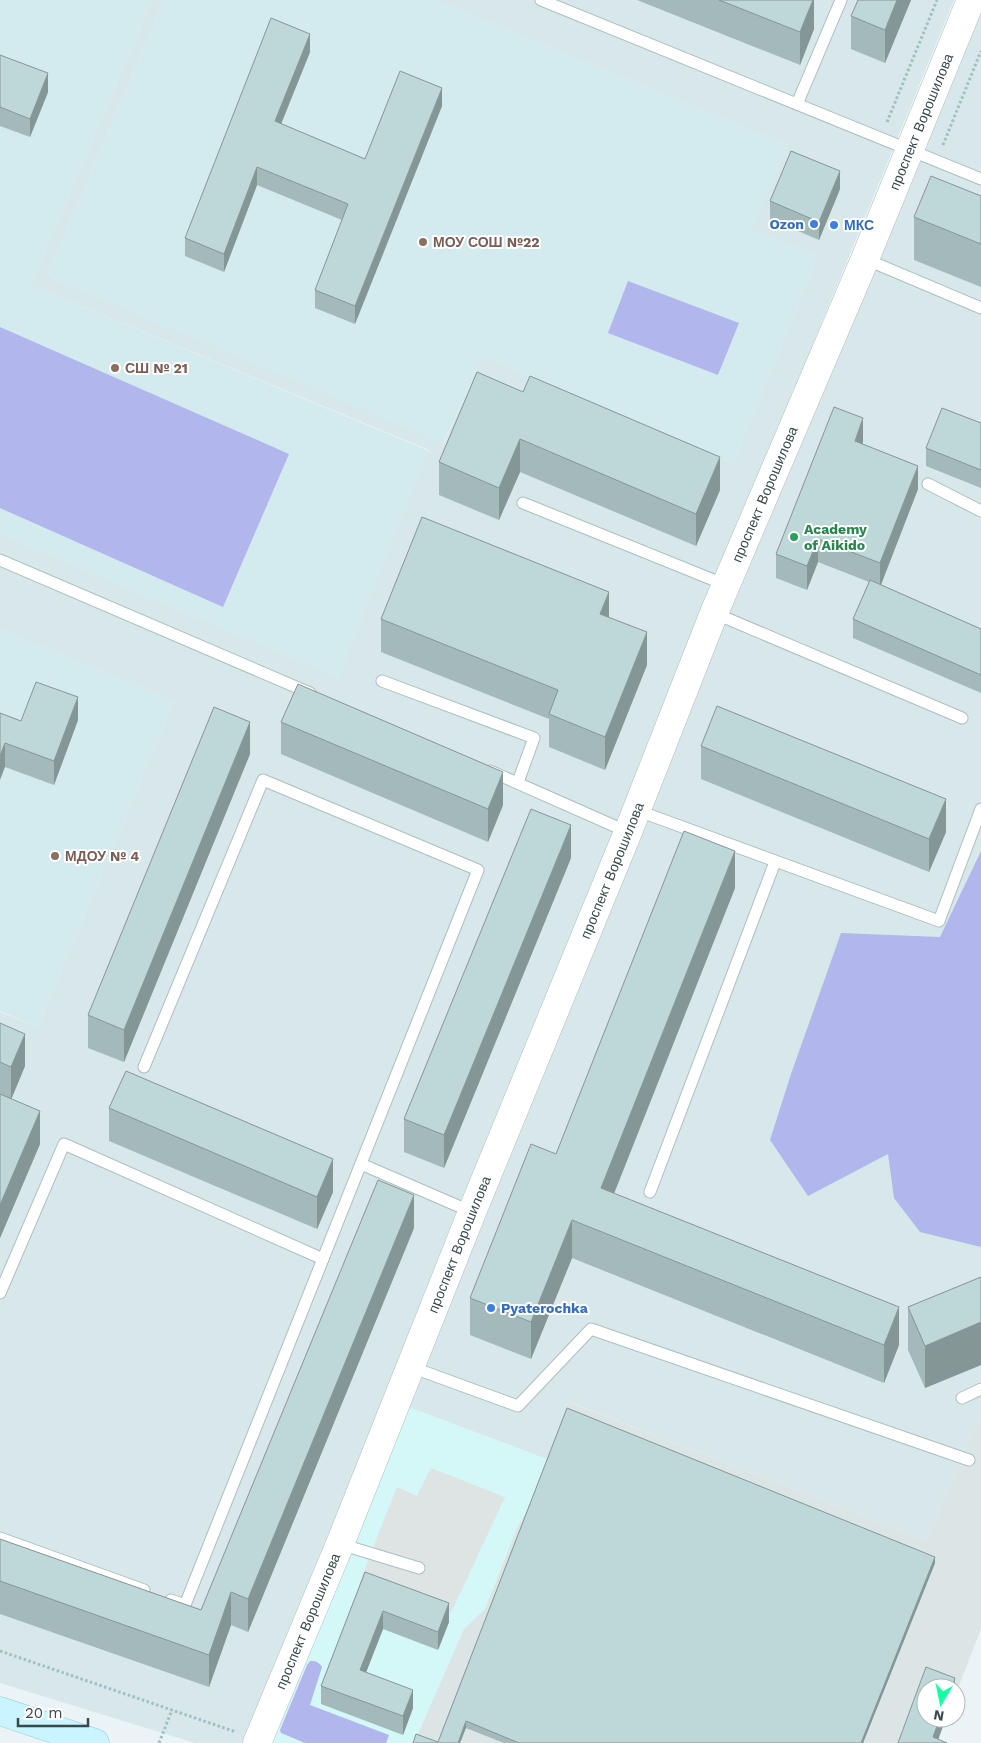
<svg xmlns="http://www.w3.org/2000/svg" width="981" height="1743" viewBox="0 0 981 1743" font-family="'Work Sans',sans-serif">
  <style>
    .residential { fill: #d8e7ea }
    .commercial { fill: #d4f7f8 }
    .industrial { fill: #dbe5e5 }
    .education { fill: #d3ebef }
    .green { fill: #b1b6ec }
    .parking { fill: #dee4e4 }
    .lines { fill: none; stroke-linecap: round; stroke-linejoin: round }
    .service-casing { stroke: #abbfc2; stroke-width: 13 }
    .tertiary-casing { stroke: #abbfc2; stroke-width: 29 }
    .secondary-casing { stroke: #95c9d5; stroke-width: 29 }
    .path { stroke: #9cc1c5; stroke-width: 3; stroke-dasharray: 2.5 2.5; stroke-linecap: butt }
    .service { stroke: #fff; stroke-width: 11 }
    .tertiary { stroke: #fff; stroke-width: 28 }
    .secondary { stroke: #caf4ff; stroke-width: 28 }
    .wall { fill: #a3b9ba }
    .shaded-wall { fill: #859697 }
    .building { fill: #bed7d8; stroke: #859697 }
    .shop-dot { fill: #3f7fe0; stroke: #fff; stroke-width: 2 }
    .education-dot { fill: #8d6e63; stroke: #fff; stroke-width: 2 }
    .leisure-dot { fill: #2e9e5b; stroke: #fff; stroke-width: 2 }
    .labels { text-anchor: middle; stroke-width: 4; stroke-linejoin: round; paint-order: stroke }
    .street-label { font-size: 14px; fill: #37494a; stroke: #fff }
    .shop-label { font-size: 14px; font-weight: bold; fill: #366cbe; stroke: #fff; text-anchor: start }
    .education-label { font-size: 14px; font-weight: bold; fill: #785e54; stroke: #fff; text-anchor: start }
    .leisure-label { font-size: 14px; font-weight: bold; fill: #27864d; stroke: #fff; text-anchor: start }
  </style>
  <rect width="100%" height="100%" fill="#eaf4f6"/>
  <g class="residential">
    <polygon points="152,0 164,0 47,276 444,443 483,356 733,464 818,256 752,229 788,145 435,0 954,0 708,600 265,1706 242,1743 195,1743 0,1683 0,1012 38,1027 174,701 0,629 0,534 338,677 429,450 31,285"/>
    <polygon points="981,6 981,1413 926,1541 569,1402 567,1414 549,1460 408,1407 691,702"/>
  </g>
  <polygon class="commercial" points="408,1407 549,1460 533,1501 517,1528 485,1609 464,1629 414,1743 271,1743"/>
  <polygon class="industrial" points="568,1402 926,1541 981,1413 981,1629 956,1693 956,1688 939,1688 926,1683 904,1743 414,1743 464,1629 485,1609 517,1528 533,1501 567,1414"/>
  <g class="education">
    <polygon points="0,0 152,0 31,285 429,451 338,677 0,534"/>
    <polygon points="164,0 435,0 788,145 753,229 818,256 733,464 483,356 443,444 47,276"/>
    <polygon points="0,629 174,701 38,1027 0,1011"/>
  </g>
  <g class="green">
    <polygon points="628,281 739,323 718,375 608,333"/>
    <polygon points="0,327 289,454 223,607 0,508"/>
    <polygon points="981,851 981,1247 920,1232 894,1198 888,1154 808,1196 770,1140 791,1074 841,933 940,937"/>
    <path d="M310,1661c6,0 9,1 12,6l-12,38 79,30 -3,8h-81l-24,-10 -1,-3 27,-65z"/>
  </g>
  <polygon class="parking" points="431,1468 505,1497 451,1613 361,1578 397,1487 417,1496"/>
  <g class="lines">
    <g class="service-casing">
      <g id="service">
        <polyline points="541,0 981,179"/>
        <polyline points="797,104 841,0"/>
        <polyline points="865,259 981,308"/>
        <polyline points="928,484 981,511"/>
        <polyline points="523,503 726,585"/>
        <polyline points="0,560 310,693"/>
        <polyline points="714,613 962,718"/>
        <polyline points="382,681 534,738 518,782"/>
        <polyline points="490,771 628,832"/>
        <polyline points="636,810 939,921 981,809"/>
        <polyline points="144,1067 263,780 478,870 185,1605 171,1600"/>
        <polyline points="361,1164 472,1212"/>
        <polyline points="650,1192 775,862"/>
        <polyline points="0,1293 64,1144 323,1259"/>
        <polyline points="411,1367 518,1406 591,1329 969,1460"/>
        <polyline points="962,1398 981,1389"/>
        <polyline points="0,1538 144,1590"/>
        <polyline points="340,1544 419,1568"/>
      </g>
    </g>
    <g class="tertiary-casing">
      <g id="tertiary">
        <path id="s1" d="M257,1743l83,-199 132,-332 156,-380 86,-219 151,-354 106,-259"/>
      </g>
    </g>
    <g class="secondary-casing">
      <polyline id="secondary" points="0,1711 95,1743"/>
    </g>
    <g class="path">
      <polyline points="887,122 937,0"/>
      <polyline points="943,145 981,51"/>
      <polyline points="0,1651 236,1732"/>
      <polyline points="159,1743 172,1710"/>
    </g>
    <use href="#service" class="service"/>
    <use href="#tertiary" class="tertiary"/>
    <use href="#secondary" class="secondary"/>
  </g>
  <g class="wall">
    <polygon points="637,0 814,0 814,29 800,65"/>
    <polygon points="911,0 885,63 851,49 851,16"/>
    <polygon points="310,52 281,124 365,159 442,106 355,324 315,308 315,290 342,220 257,185 224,272 185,256 185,238"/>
    <polygon points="0,55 48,92 30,137 0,126"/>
    <polygon points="840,189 819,240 770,219 770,201"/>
    <polygon points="981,196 981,287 914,260 914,217"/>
    <polygon points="477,372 720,490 696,546 520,472 499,520 439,495 439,462"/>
    <polygon points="981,423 981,488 926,466 926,448"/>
    <polygon points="863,442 863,444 918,489 881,585 981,629 981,693 853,638 853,619 869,582 818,562 807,590 776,578 776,554"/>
    <polygon points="609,617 647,665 605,770 549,747 549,719 381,652 381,619"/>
    <polygon points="0,713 21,721 78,720 54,785 5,767"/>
    <polygon points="281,722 503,805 488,842 281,754"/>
    <polygon points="701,746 946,832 929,872 701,779"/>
    <polygon points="250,754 124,1062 88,1048 88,1015"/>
    <polygon points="571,858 444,1168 404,1152 404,1119"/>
    <polygon points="735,888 614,1194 899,1345 884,1383 572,1258 531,1359 470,1335 470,1298 556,1154"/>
    <polygon points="0,1023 25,1066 11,1099 40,1144 0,1238"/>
    <polygon points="109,1108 333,1192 317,1229 109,1141"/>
    <polygon points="414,1228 248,1632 231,1625 209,1687 0,1614 0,1539 201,1610"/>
    <polygon points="981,1277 981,1365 925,1388 908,1350 908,1307"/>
    <polygon points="567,1408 935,1563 863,1743 504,1743 466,1728 438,1742"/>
    <polygon points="365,1572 449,1622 438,1650 383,1629 366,1672 413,1708 403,1735 321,1704 321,1686"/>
  </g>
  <g class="shaded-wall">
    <polygon points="813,0 814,0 814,29 800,65 800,32"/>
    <polygon points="897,0 911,0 885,63 885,30"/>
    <polygon points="310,34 310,52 275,139 275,121"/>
    <polygon points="48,73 48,92 30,137 30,119"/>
    <polygon points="442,88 442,106 355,324 355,306"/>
    <polygon points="257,167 257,185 224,272 224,254"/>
    <polygon points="840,171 840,189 819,240 819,222"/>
    <polygon points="863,418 863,442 855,464 855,441"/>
    <polygon points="520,439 520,472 499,520 499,488"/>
    <polygon points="720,457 720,490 696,546 696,514"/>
    <polygon points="918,466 918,489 880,587 880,563"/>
    <polygon points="818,539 818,562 807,590 807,566"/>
    <polygon points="609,592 609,624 600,614"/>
    <polygon points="647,632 647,665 605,770 605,737"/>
    <polygon points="78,697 78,720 54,785 54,761"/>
    <polygon points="250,722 250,754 124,1062 124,1030"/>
    <polygon points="5,743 5,767 0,780 0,756"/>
    <polygon points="503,772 503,805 488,842 488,809"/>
    <polygon points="946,799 946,832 929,872 929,839"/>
    <polygon points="571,825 571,858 444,1168 444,1135"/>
    <polygon points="735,851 735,888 601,1226 601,1188"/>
    <polygon points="25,1034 25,1066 11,1100 11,1067"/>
    <polygon points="40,1111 40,1144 0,1238 0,1205"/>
    <polygon points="333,1159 333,1192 317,1229 317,1197"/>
    <polygon points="414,1195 414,1228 248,1632 248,1599"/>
    <polygon points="572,1220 572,1258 531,1359 531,1322"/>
    <polygon points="899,1307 899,1345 884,1383 884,1345"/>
    <polygon points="981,1322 981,1365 925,1388 925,1346"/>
    <polygon points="935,1557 935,1563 863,1743 861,1743"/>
    <polygon points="231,1592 231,1625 209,1687 209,1655"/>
    <polygon points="449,1603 449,1622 438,1650 438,1632"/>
    <polygon points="383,1611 383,1629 360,1688 360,1670"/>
    <polygon points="955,1678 955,1688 952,1688"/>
    <polygon points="413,1690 413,1708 403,1735 403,1716"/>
    <polygon points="940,1718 946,1718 937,1743 933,1737"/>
    <polygon points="466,1721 466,1728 460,1743 458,1743"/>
  </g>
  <g class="building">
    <polygon points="719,0 813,0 800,32"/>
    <polygon points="858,0 897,0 885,30 851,16"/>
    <polygon points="271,18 310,34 275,121 365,159 400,71 442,88 355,306 315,290 348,204 257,167 224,254 185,238"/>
    <polygon points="0,55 48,73 30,119 0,107"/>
    <polygon points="791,151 840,171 819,222 770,201"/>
    <polygon points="931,176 981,196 981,244 914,217"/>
    <polygon points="477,372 523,392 530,376 720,457 696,514 520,439 499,488 439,462"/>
    <polygon points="834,407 863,418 855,441 918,466 880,563 818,539 807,566 776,554"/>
    <polygon points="942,408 981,423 981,470 926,448"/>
    <polygon points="422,517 609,592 600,614 647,632 605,737 549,714 558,690 381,619"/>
    <polygon points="870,580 981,629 981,675 853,619"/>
    <polygon points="36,682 78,697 54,761 5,743 0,756 0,713 21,721"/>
    <polygon points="298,684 503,772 488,809 281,722"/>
    <polygon points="717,706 946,799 929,839 701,746"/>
    <polygon points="214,707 250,722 124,1030 88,1015"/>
    <polygon points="531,809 571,825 444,1135 404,1119"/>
    <polygon points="684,831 735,851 601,1188 899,1307 884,1345 572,1220 531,1322 470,1298 531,1144 556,1154"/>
    <polygon points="0,1023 25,1034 11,1067 0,1062"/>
    <polygon points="126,1071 333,1159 317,1197 109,1108"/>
    <polygon points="0,1094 40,1111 0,1205"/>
    <polygon points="378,1180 414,1195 248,1599 231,1592 209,1655 0,1581 0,1539 201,1610"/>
    <polygon points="981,1277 981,1322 925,1346 908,1307"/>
    <polygon points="567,1408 935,1557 861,1743 519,1743 466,1721 458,1743 413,1743 416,1734 438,1742"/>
    <polygon points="365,1572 449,1603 438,1632 383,1611 360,1670 413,1690 403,1716 321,1686"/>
    <polygon points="926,1667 955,1678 952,1688 926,1688 926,1718 940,1718 933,1737 947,1743 898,1743"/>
  </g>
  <g class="shop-dot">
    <circle cx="814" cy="224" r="5"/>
    <circle cx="834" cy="225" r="5"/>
    <circle cx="491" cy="1308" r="5"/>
  </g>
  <g class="education-dot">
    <circle cx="423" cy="242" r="5"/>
    <circle cx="115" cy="368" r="5"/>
    <circle cx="55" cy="856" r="5"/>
  </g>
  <circle class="leisure-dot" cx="794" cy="537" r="5"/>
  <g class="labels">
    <g class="street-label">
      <text dy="5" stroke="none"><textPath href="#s1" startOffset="1752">проспект Ворошилова</textPath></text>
      <text dy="5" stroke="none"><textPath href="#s1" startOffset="1348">проспект Ворошилова</textPath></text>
      <text dy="5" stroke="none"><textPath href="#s1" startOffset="942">проспект Ворошилова</textPath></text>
      <text dy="5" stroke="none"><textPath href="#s1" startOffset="538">проспект Ворошилова</textPath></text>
      <text dy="5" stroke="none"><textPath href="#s1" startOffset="132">проспект Ворошилова</textPath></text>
    </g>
    <g class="shop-label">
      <text x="804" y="229" text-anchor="end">Ozon</text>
      <text x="844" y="230">МКС</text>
      <text x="501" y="1313">Pyaterochka</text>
    </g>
    <g class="education-label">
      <text x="433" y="247">МОУ СОШ №22</text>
      <text x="125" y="373">СШ № 21</text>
      <text x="65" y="861">МДОУ № 4</text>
    </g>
    <g class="leisure-label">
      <text x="804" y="534">Academy<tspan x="804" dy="16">of Aikido</tspan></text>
    </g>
  </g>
  <g transform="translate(941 1703) rotate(190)"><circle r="24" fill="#ffffff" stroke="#afb6b7"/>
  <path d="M0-4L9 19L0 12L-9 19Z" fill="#17ffa4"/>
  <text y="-8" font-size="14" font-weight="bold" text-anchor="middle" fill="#37494a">N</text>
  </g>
  <path d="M18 1718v8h70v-8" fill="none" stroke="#37494a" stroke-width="2.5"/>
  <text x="25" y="1718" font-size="15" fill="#37494a" stroke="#ffffff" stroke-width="4" paint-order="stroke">20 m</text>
</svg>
